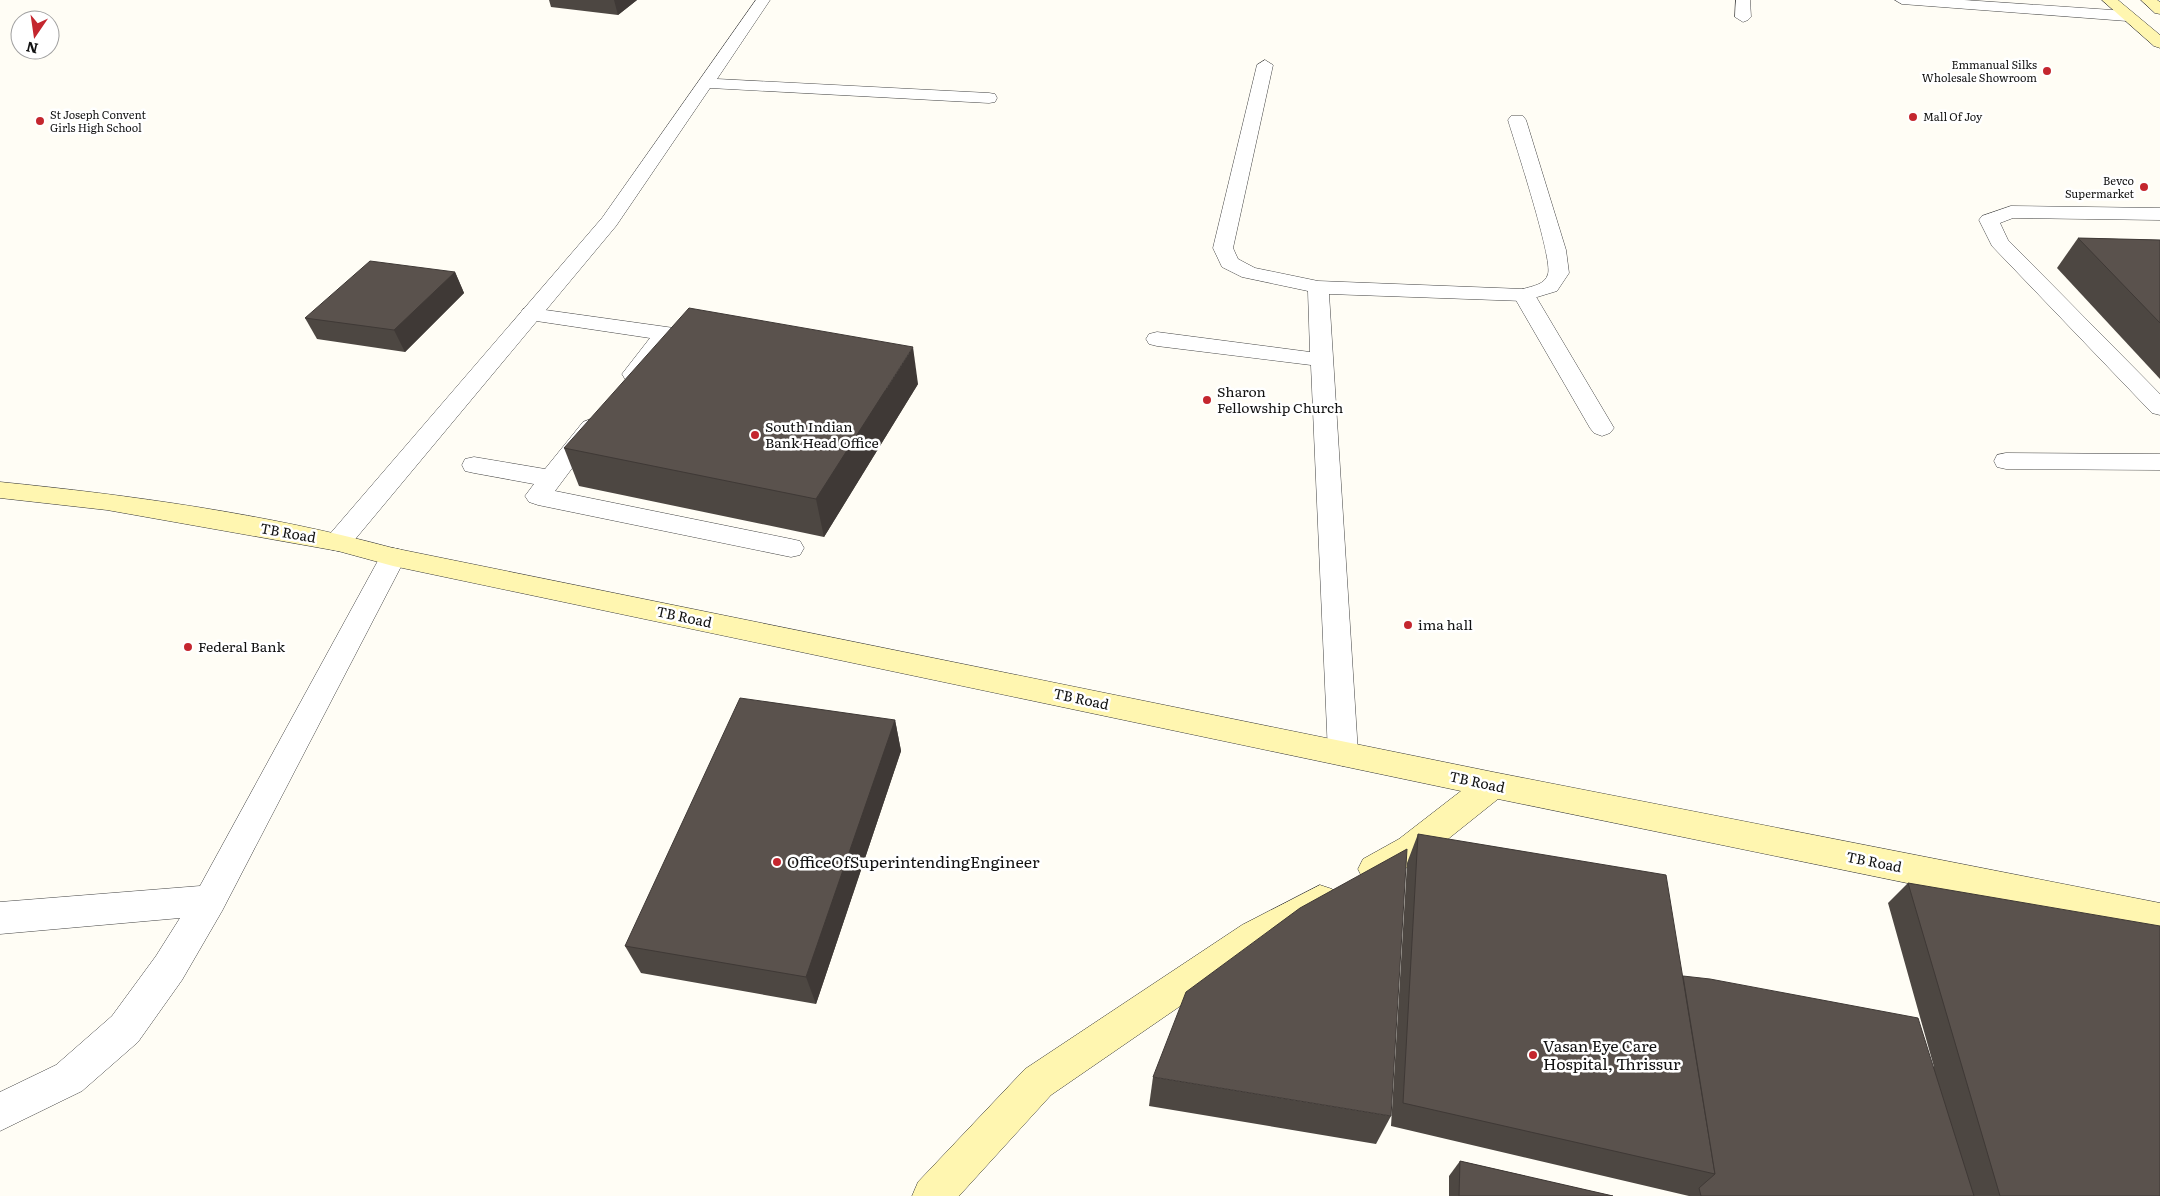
<svg xmlns="http://www.w3.org/2000/svg" width="2160" height="1196" viewBox="0 0 2160 1196" font-family="Literata,serif">
  <style>
    .lines { fill: none; stroke-linecap: round; stroke-linejoin: round }
    .lane-casing { stroke: #444; stroke-width: 1 }
    .street-casing { stroke: #444; stroke-width: 1 }
    .secondary-casing { stroke: #333; stroke-width: 1 }
    .lane { fill: #fff; fill-rule: evenodd }
    .street { fill: #fff; fill-rule: evenodd }
    .secondary { fill: #fff6b0; fill-rule: evenodd }
    .wall { fill: #4d4742 }
    .shaded-wall { fill: #3f3936 }
    .building { fill: #5a524d; stroke: #3f3936 }
    .poi-dot { fill: #c4262e; stroke: #fff; stroke-width: 2 }
    .labels { text-anchor: middle; stroke-width: 5; stroke-linejoin: round; paint-order: stroke }
    .far-poi-label { font-size: 11px; fill: #111; stroke: #fff; text-anchor: end }
    .poi-label { font-size: 14px; fill: #111; stroke: #fff; text-anchor: start }
    .street-label { font-size: 14px; fill: #111; stroke: #fff }
    .near-poi-label { font-size: 16px; fill: #111; stroke: #fff; text-anchor: start }
  </style>
  <rect width="100%" height="100%" fill="#fffdf5"/>
  <g class="lines">
    <g class="lane-casing">
      <g id="lane">
        <polygon points="1524,289 1531,291 1535,295 1614,428 1610,433 1602,436 1594,433 1590,428 1513,295 1517,291"/>
        <polygon points="531,308 681,329 689,331 692,336 689,341 671,341 641,379 633,381 625,379 622,374 650,338 523,319 520,314 523,309"/>
        <polygon points="591,419 599,422 603,427 555,491 791,539 800,541 804,548 800,555 791,557 538,505 529,502 525,496 534,484 474,473 465,471 462,465 465,459 474,457 545,469 583,422"/>
      </g>
    </g>
    <g class="street-casing">
      <g id="street">
        <polygon points="756,0 770,0 717,79 989,93 995,94 997,98 995,102 989,103 710,88 616,226 347,549 338,551 329,549 325,542 329,535 602,218"/>
        <polygon points="1736,0 1750,0 1751,17 1748,20 1743,22 1735,17"/>
        <polygon points="1895,0 1964,0 2127,11 2135,16 2127,21 1902,4"/>
        <path d="M1265,60l8,5 -40,183 5,11 17,9 63,13 205,8c9,-3 22,-4 25,-15 5,-15 -33,-131 -40,-154l3,-4h12l3,4 40,130 3,23 -12,18 -33,10 -195,-7 29,459 -4,9 -11,4 -11,-4 -4,-9 -17,-388 -154,-19 -8,-2 -3,-5 3,-5 8,-2 153,20 -2,-61 -66,-14 -20,-10 -9,-19 44,-183z"/>
        <polygon points="2011,206 2160,208 2160,220 2013,218 2000,223 2008,240 2160,394 2160,415 2152,413 1992,246 1979,220 1982,216"/>
        <polygon points="2006,453 2160,454 2160,470 2006,469 1997,467 1994,461 1997,455"/>
        <polygon points="393,548 402,550 406,557 222,911 182,980 138,1042 82,1091 0,1131 0,1092 56,1065 112,1016 156,956 180,918 0,934 0,902 200,886 380,557 384,550"/>
      </g>
    </g>
    <g class="secondary-casing">
      <g id="secondary">
        <polygon points="2102,0 2118,0 2160,35 2160,48 2154,46"/>
        <polygon points="2141,0 2157,0 2160,2 2160,14 2155,13"/>
        <path d="M0,482c130,13 267,32 393,66l1100,224 667,131v32l-662,-136 -75,60 -48,25 -12,-5 -5,-10 5,-10 36,-20 62,-48 -1068,-225 -55,-15 -231,-41 -107,-12z"/>
        <polygon points="1320,885 1332,889 1337,900 1332,911 1266,947 1051,1095 959,1196 912,1196 918,1182 1025,1069 1242,925"/>
      </g>
    </g>
    <use href="#lane" class="lane"/>
    <use href="#street" class="street"/>
    <use href="#secondary" class="secondary"/>
  </g>
  <g class="wall">
    <polygon points="549,0 637,0 618,15 551,7"/>
    <polygon points="2078,238 2160,240 2160,379 2057,268"/>
    <polygon points="455,272 464,293 405,352 317,339 305,318"/>
    <polygon points="918,384 824,537 579,486 564,448"/>
    <polygon points="895,720 901,751 816,1004 641,973 625,946"/>
    <polygon points="1418,834 1683,976 1934,1067 1888,903 1908,883 2160,1196 1689,1196 1391,1126 1407,863"/>
    <polygon points="1153,1077 1391,1116 1376,1144 1149,1106"/>
    <polygon points="1460,1161 1613,1196 1449,1196 1449,1176"/>
  </g>
  <g class="shaded-wall">
    <polygon points="614,0 637,0 618,15"/>
    <polygon points="455,272 464,293 405,352 394,330"/>
    <polygon points="913,347 918,384 824,537 816,499"/>
    <polygon points="895,720 901,751 816,1004 806,977"/>
  </g>
  <g class="building">
    <polygon points="2078,238 2160,240 2160,323"/>
    <polygon points="370,261 455,272 394,330 305,318"/>
    <polygon points="689,308 913,347 816,499 564,448"/>
    <polygon points="740,698 895,720 806,977 625,946"/>
    <polygon points="1418,834 1666,875 1715,1174 1403,1103"/>
    <polygon points="1407,849 1391,1116 1153,1077 1186,992 1300,908"/>
    <polygon points="1908,883 2160,926 2160,1196 2000,1196"/>
    <polygon points="1683,976 1710,979 1918,1018 1974,1196 1701,1196 1699,1188 1715,1174"/>
    <polygon points="1460,1161 1613,1196 1459,1196"/>
  </g>
  <g class="poi-dot">
    <circle cx="2047" cy="71" r="5"/>
    <circle cx="1913" cy="117" r="5"/>
    <circle cx="40" cy="121" r="5"/>
    <circle cx="2144" cy="187" r="5"/>
    <circle cx="1207" cy="400" r="5"/>
    <circle cx="755" cy="435" r="5"/>
    <circle cx="1408" cy="625" r="5"/>
    <circle cx="188" cy="647" r="5"/>
    <circle cx="777" cy="862" r="5"/>
    <circle cx="1533" cy="1055" r="5"/>
  </g>
  <g class="labels">
    <g class="far-poi-label">
      <text x="2037" y="69">Emmanual Silks<tspan x="2037" dy="13">Wholesale Showroom</tspan></text>
      <text x="50" y="119" text-anchor="start">St Joseph Convent<tspan x="50" dy="13">Girls High School</tspan></text>
      <text x="1923" y="121" text-anchor="start">Mall Of Joy</text>
      <text x="2134" y="185">Bevco<tspan x="2134" dy="13">Supermarket</tspan></text>
    </g>
    <g class="poi-label">
      <text x="1217" y="397">Sharon<tspan x="1217" dy="16">Fellowship Church</tspan></text>
      <text x="765" y="432">South Indian<tspan x="765" dy="16">Bank Head Office</tspan></text>
      <text x="1418" y="630">ima hall</text>
      <text x="198" y="652">Federal Bank</text>
    </g>
    <g class="street-label">
      <text transform="translate(288 533) rotate(10)" y="5">TB Road</text>
      <text transform="translate(684 617) rotate(12)" y="5">TB Road</text>
      <text transform="translate(1081 699) rotate(12)" y="5">TB Road</text>
      <text transform="translate(1477 782) rotate(12)" y="5">TB Road</text>
      <text transform="translate(1874 862) rotate(11)" y="5">TB Road</text>
    </g>
    <g class="near-poi-label">
      <text x="787" y="868">OfficeOfSuperintendingEngineer</text>
      <text x="1543" y="1052">Vasan Eye Care<tspan x="1543" dy="18">Hospital, Thrissur</tspan></text>
    </g>
  </g>
  <g transform="translate(35 35) rotate(193)"><circle r="24" fill="#ffffff" stroke="#a0a0a0"/>
  <path d="M0-4L9 19L0 12L-9 19Z" fill="#c4262e"/>
  <text y="-8" font-size="14" font-weight="bold" text-anchor="middle" fill="#111111">N</text>
  </g>
</svg>
